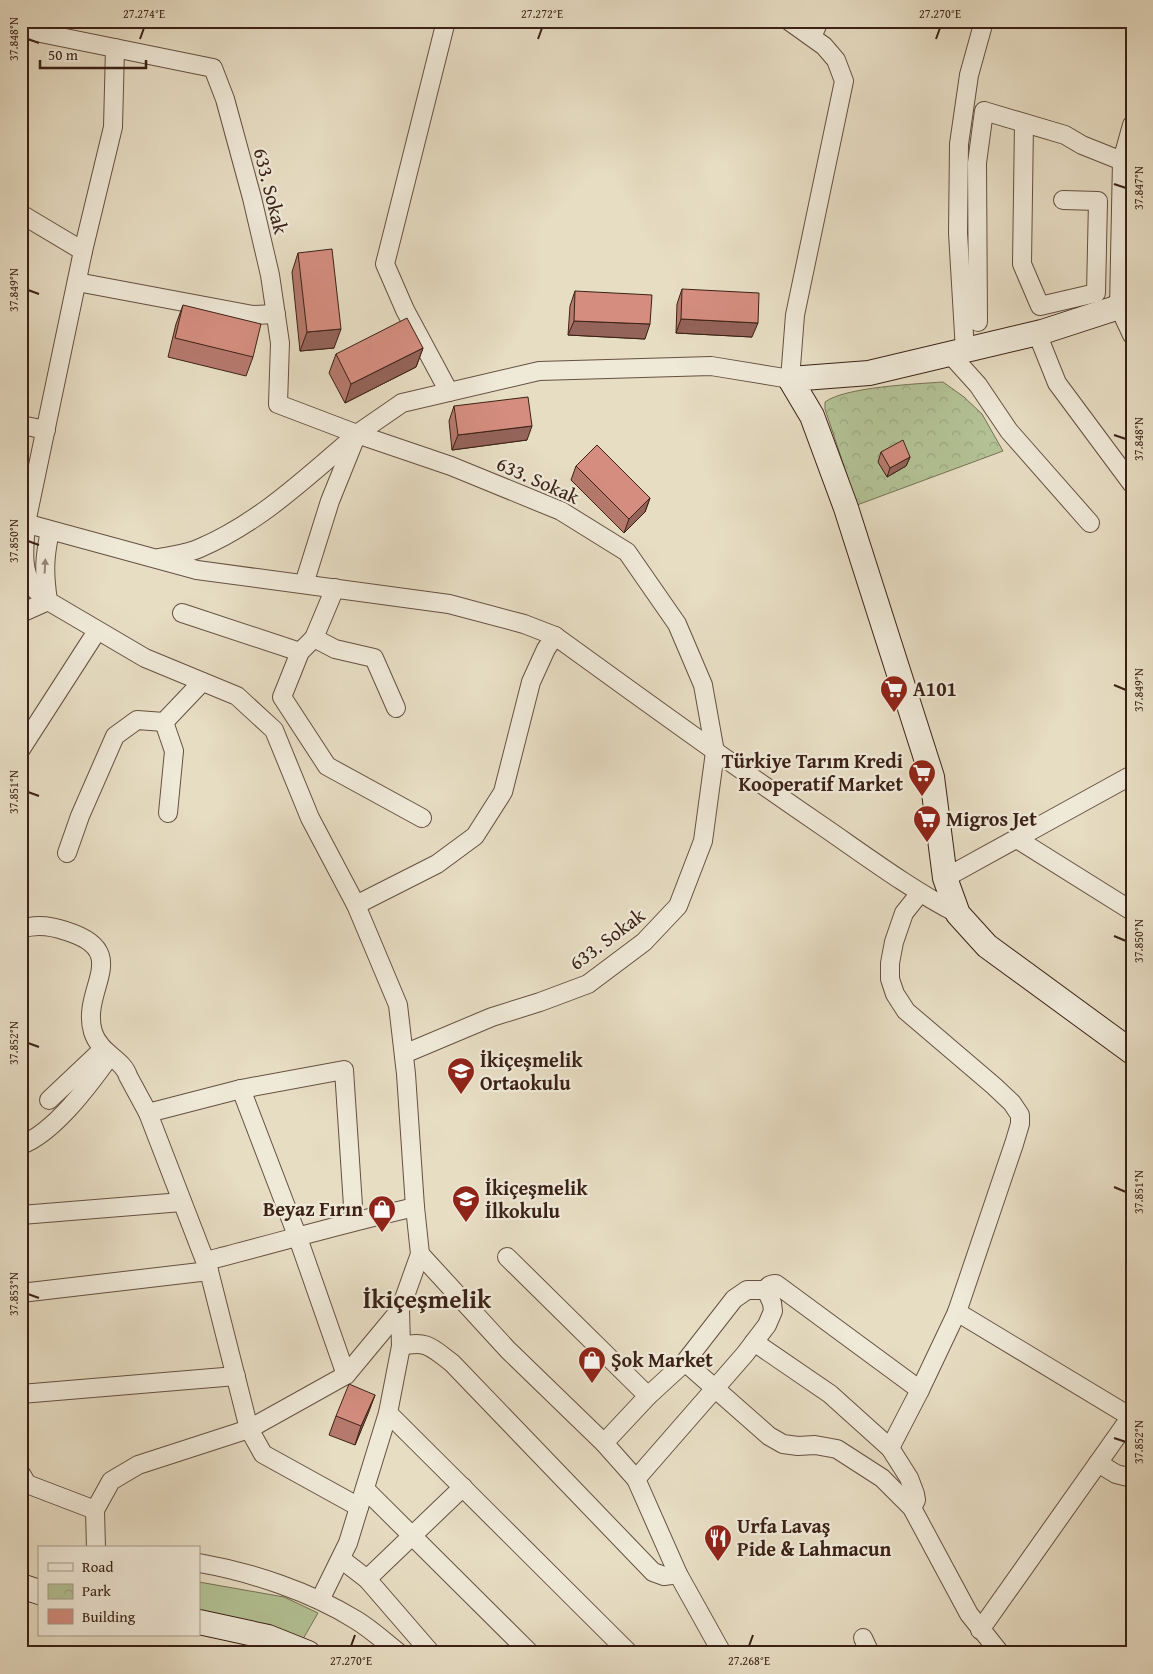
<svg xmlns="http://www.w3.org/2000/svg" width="1153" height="1674" viewBox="0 0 1153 1674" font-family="'Gentium Book Plus',serif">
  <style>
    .grass { fill: #b3c295; stroke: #777256 }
    .park { fill: url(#park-crowns); stroke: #777256 }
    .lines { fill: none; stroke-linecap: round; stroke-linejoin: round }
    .street-casing { stroke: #665041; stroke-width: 20 }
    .secondary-casing { stroke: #3b2116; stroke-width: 26 }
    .street { stroke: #efe9d8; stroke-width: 18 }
    .secondary { stroke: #efe9d8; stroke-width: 24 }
    .wall { fill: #b6796d; stroke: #3b2116 }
    .shaded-wall { fill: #946359; stroke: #3b2116 }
    .building { fill: #d48d7f; stroke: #3b2116 }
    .oneway { fill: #958577 }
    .ticks { fill: none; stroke: #3b2116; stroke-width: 2 }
    .labels { text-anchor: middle; stroke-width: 4.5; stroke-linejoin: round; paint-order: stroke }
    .street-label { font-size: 20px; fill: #3b2116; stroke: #efe9d8 }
    .poi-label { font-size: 20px; font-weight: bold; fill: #3b2116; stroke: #efe9d8; text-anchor: start }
    .district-label { font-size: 25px; font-weight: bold; fill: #3b2116; stroke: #efe9d8 }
    .neatline { fill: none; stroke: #3b2116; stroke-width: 2 }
    .ticks-label { font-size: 12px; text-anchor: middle; fill: #3b2116 }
  </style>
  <defs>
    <pattern id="park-crowns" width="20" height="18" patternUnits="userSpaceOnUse" patternTransform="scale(1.25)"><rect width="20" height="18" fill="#b3c295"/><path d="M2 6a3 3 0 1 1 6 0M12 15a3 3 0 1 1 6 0" fill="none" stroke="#9ba680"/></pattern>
  </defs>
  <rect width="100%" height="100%" fill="#e7ddc3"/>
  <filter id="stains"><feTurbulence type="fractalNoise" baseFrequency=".004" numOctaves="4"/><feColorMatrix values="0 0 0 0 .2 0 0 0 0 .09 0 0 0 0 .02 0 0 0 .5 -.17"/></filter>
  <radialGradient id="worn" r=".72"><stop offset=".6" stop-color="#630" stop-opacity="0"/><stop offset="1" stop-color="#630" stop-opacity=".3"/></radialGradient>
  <polygon class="grass" points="199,1582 284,1597 318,1613 303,1639 199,1618"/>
  <path class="park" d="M943,382l21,15 18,17 21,37 -146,54 -32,-96v-7c20,-15 91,-18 118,-20z"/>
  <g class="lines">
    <g class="street-casing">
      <g id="street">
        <polyline points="446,21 385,264 405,310 449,392"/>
        <polyline points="21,29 213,68 225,99 252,198 270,275 280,343 278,404 357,434 451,466 561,511 627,552 677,624 703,685 715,752 703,841 678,906 644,942 588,984 540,1002 492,1017 404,1054"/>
        <polyline points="812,37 819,21"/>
        <polyline points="1024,123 1022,264 1040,306 1096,293 1098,201 1063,200"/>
        <polyline points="1132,125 1122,161 1119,307 1132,335"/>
        <polyline points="21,214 83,251"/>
        <polyline points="77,282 253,315 276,314"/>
        <polyline points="978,322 977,163 984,111 1065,135 1082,145 1122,161"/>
        <polyline points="1037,333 1057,383 1132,484"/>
        <polyline points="965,351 958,233 959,144 969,75 984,21"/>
        <polyline points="950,354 978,385 1009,431 1090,523"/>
        <polyline points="21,425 46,430"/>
        <polyline points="21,522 197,570 449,604 524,624 555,636"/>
        <path d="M159,558c14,-3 29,-4 41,-10 59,-25 107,-71 155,-112"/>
        <polyline points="304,584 330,501 357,434 402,403 539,371 711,366 790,379 795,315 844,81 836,60 824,46 789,21"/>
        <polyline points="335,588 314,638 300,652 282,697 327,766 422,818"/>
        <path d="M48,601c-5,-4 -11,-9 -15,-14 -13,-19 -8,-43 -7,-64l57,-272 30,-124 2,-79"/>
        <path d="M48,601c-4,-28 -4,-42 2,-70"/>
        <polyline points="21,613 48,601 145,658 237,696 274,730 310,818 356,905 398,1005 406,1074 415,1207 420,1254 400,1310 346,1375 249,1429 138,1465 111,1481 95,1510 96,1548"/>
        <polyline points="182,613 300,652"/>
        <polyline points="314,638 335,649 374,658 396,708"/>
        <polyline points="164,722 174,751 168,813"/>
        <polyline points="21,749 97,631"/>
        <polyline points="1017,839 1132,911"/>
        <polyline points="67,853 80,816 115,736 137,720 164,722 202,682"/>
        <polyline points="945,878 1132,775"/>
        <path d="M356,905l81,-41 38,-28 28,-44 28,-110 15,-33 9,-13c86,62 172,125 260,185 47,32 93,67 143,93"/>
        <path d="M21,929c14,-5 31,-3 45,2 68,21 14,58 27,101 7,22 30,27 35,44l20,37 61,158 40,158 14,25 96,53"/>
        <polyline points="241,1089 298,1238 346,1375"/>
        <polyline points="49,1100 103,1049"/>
        <polyline points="148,1113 241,1089 344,1070 354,1221"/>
        <path d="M21,1145c33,-12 69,-61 89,-89"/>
        <polyline points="21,1215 182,1202"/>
        <polyline points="420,1254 508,1350 604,1443 636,1479 678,1574 722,1653"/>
        <polyline points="507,1257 648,1396"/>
        <path d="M206,1261c70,-18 139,-38 209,-54"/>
        <polyline points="21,1293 209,1271"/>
        <polyline points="957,1312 1131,1417"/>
        <polyline points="754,1342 830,1394 890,1448 909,1478 915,1494 916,1500 912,1508"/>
        <path d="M401,1346c27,-6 31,2 51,17l201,209 11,4 14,-2"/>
        <polyline points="685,1362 769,1436 783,1444 798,1446 815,1445 837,1449 882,1478 912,1508 969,1614 1000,1653"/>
        <polyline points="21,1394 236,1376"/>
        <polyline points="388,1413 629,1653"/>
        <polyline points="604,1443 648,1396 685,1362 734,1299 747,1290 766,1290"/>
        <polyline points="890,1448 920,1390 957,1312 1014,1144 1020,1124 1020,1115 1012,1103 994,1086 906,1011 895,994 890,979 890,963 894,942 904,913 920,893"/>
        <polyline points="1098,1463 1116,1474 1132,1478"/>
        <polyline points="21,1474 27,1484 95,1510"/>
        <path d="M636,1479l109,-125 22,-29 6,-14 -1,-8 -6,-13c2,-5 5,-6 10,-6l144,106"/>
        <polyline points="365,1489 530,1653"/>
        <polyline points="341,1559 367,1579 431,1653"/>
        <path d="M199,1563c52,9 112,29 157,57 15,9 29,22 43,33"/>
        <polyline points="367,1579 463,1487"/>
        <polyline points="320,1600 348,1543 388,1413 401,1346 400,1310"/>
        <polyline points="980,1630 1132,1415"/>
        <polyline points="863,1638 870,1653"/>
      </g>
    </g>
    <g class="secondary-casing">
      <g id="secondary">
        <polyline points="1132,301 1119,307 1042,332 869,373 790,379 812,416 846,508 932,777 945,878 958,914 987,946 1132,1052"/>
        <polyline points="21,1586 39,1592"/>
        <polyline points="199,1622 268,1637 308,1653"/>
      </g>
    </g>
    <use href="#street" class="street"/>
    <use href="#secondary" class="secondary"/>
  </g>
  <g class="wall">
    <polygon points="298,253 334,348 300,351 292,272"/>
    <polygon points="682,289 752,337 676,333 677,304"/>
    <polygon points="575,291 645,339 568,335 570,306"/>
    <polygon points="183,305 253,357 246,376 168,357 176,324"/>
    <polygon points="423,348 416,367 345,403 329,373 336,354"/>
    <polygon points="454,406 527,440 452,450 449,421"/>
    <polygon points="881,452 910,457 906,466 887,477 878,462"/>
    <polygon points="576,466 650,498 645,512 624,533 571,480"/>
    <polygon points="375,1395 355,1445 329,1435 336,1416"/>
  </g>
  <g class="shaded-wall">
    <polygon points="681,319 758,323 752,337 676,333"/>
    <polygon points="574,321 650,324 645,339 568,335"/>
    <polygon points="341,329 334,348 300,351 307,332"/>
    <polygon points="423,348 416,367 345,403 351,384"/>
    <polygon points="532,426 527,440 452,450 458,435"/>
    <polygon points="910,457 906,466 887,477 890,468"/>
    <polygon points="650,498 645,512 624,533 629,519"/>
    <polygon points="375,1395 368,1414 355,1445 361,1426"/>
  </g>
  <g class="building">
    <polygon points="332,249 341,329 307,332 298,253"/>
    <polygon points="682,289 759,293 758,323 681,319"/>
    <polygon points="575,291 652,295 650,324 574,321"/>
    <polygon points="183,305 261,324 253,357 175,338"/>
    <polygon points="407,318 423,348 351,384 336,354"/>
    <polygon points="528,397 532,426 458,435 454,406"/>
    <polygon points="903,440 910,457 890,468 881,452"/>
    <polygon points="597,445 650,498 629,519 576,466"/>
    <polygon points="349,1384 375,1395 361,1426 336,1416"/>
  </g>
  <defs><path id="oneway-solid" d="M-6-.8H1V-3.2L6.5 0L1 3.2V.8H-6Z" transform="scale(1.25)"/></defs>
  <use class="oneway" href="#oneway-solid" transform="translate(45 566) rotate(-87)"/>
  <path class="ticks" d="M28,39l11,4M140,39l4,-11M538,39l4,-11M936,39l4,-11M1114,184l12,4M28,290l11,4M1114,435l12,4M28,541l11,4M1114,685l12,5M28,792l11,4M1114,936l12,5M28,1043l11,4M1114,1187l12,5M28,1294l11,4M1114,1438l12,4M351,1646l4,-11M749,1646l4,-11"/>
  <defs>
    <g id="supermarket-pin" transform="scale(1.4375)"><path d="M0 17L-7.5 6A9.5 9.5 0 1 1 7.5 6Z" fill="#8f2418" stroke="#efe9d8"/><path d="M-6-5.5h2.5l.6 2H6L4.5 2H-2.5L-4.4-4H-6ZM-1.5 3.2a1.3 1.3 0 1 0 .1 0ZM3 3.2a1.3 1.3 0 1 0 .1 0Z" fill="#fff"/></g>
    <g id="school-pin" transform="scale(1.4375)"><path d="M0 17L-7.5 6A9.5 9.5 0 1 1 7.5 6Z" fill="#8f2418" stroke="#efe9d8"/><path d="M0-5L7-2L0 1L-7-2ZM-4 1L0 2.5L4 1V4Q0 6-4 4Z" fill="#fff"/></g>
    <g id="shop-pin" transform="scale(1.4375)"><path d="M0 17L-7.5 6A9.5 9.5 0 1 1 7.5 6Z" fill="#8f2418" stroke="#efe9d8"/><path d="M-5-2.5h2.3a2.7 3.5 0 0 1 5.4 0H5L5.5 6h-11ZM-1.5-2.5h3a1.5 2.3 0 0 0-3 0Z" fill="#fff"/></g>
    <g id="restaurant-pin" transform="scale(1.4375)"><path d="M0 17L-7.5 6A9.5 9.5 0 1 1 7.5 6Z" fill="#8f2418" stroke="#efe9d8"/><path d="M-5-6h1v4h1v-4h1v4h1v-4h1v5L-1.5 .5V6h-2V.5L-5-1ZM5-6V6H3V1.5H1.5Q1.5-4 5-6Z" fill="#fff"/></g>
  </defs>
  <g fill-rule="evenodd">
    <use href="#supermarket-pin" x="894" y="689"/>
    <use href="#supermarket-pin" x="922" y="773"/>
    <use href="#supermarket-pin" x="927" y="819"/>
    <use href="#school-pin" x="461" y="1071"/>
    <use href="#school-pin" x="466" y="1199"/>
    <use href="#shop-pin" x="382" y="1209"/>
    <use href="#shop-pin" x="592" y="1360"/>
    <use href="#restaurant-pin" x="718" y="1538"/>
  </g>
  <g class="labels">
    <g class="street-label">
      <text transform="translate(271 191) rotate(76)" y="7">633. Sokak</text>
      <text transform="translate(538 480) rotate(24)" y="7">633. Sokak</text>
      <text transform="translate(607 939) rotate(-37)" y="7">633. Sokak</text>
    </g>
    <g class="poi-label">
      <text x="913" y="696">A101</text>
      <text x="903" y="768" text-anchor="end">Türkiye Tarım Kredi<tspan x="903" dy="23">Kooperatif Market</tspan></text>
      <text x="946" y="826">Migros Jet</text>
      <text x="480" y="1067">İkiçeşmelik<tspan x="480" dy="23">Ortaokulu</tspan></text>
      <text x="485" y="1195">İkiçeşmelik<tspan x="485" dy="23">İlkokulu</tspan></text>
      <text x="363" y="1216" text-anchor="end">Beyaz Fırın</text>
      <text x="611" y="1367">Şok Market</text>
      <text x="737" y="1533">Urfa Lavaş<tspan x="737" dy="23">Pide &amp; Lahmacun</tspan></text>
    </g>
    <g class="district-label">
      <text x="427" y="1308">İkiçeşmelik</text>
    </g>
  </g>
  <rect width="1153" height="1674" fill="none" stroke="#e7ddc3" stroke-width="55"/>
  <rect x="38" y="1546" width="162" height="90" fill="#efe9d8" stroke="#a7998a"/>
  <rect x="48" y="1563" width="25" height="8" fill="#efe9d8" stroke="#a7998a"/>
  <text x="82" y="1572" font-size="15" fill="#3b2116">Road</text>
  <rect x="48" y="1584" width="25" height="15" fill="url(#park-crowns)" stroke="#a7998a"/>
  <text x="82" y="1596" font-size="15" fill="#3b2116">Park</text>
  <rect x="48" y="1609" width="25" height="15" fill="#d48d7f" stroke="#a7998a"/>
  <text x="82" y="1622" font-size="15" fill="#3b2116">Building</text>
  <path d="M40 60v8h106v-8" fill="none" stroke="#3b2116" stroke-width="2.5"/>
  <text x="48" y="60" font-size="15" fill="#3b2116" stroke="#efe9d8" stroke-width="4" paint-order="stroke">50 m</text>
  <rect x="28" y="28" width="1098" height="1618" class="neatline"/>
  <g class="ticks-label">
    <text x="144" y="18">27.274°E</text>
    <text x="542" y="18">27.272°E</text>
    <text x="940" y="18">27.270°E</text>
    <text transform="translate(14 39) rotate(-90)" y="4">37.848°N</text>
    <text transform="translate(1139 188) rotate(-90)" y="4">37.847°N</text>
    <text transform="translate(14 290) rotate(-90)" y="4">37.849°N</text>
    <text transform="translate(1139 439) rotate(-90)" y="4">37.848°N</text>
    <text transform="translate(14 541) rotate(-90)" y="4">37.850°N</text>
    <text transform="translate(1139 690) rotate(-90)" y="4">37.849°N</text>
    <text transform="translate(14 792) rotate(-90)" y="4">37.851°N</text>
    <text transform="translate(1139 941) rotate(-90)" y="4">37.850°N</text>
    <text transform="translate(14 1043) rotate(-90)" y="4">37.852°N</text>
    <text transform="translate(1139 1192) rotate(-90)" y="4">37.851°N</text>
    <text transform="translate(14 1294) rotate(-90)" y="4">37.853°N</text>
    <text transform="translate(1139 1442) rotate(-90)" y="4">37.852°N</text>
    <text x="351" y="1665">27.270°E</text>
    <text x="749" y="1665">27.268°E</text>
  </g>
  <rect width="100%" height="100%" filter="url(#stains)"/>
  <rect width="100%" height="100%" fill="url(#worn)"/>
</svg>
